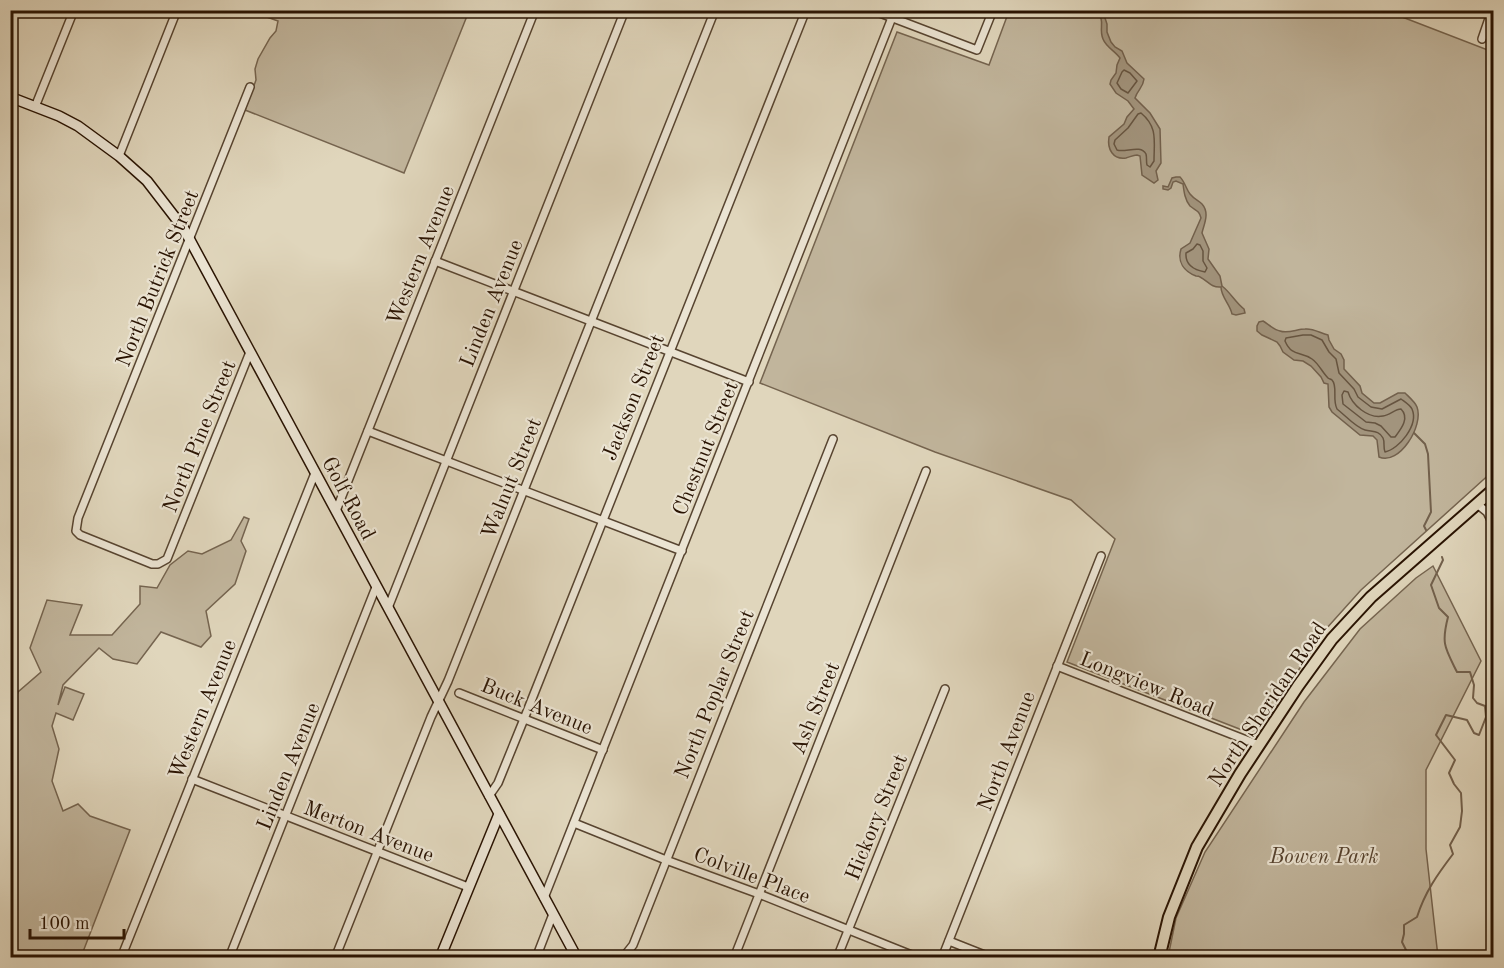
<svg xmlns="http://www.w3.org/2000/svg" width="1504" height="968" viewBox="0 0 1504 968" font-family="'Old Standard TT',serif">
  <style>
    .green { fill: #c1b59c; stroke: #75644f; stroke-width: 1.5 }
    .water { fill: #a2947d; stroke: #72604c; stroke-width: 1.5 }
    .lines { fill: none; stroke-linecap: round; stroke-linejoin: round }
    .shore { stroke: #665440; stroke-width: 1.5 }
    .stream { stroke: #72604c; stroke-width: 2 }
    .street-casing { stroke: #574430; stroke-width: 10 }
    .secondary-casing { stroke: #291302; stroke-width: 12 }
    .primary-casing { stroke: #291302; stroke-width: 14 }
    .street { stroke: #ebe4d3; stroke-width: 7 }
    .secondary { stroke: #ebe4d3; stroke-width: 9 }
    .primary { stroke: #e0d6bc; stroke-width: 10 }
    .labels { text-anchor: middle; stroke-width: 4.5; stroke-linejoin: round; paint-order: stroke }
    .street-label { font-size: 21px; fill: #291302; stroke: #ebe4d3 }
    .park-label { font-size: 21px; font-style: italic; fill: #574430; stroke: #ebe4d3 }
  </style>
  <rect width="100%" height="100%" fill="#e0d6bc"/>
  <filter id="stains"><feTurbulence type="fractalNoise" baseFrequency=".00333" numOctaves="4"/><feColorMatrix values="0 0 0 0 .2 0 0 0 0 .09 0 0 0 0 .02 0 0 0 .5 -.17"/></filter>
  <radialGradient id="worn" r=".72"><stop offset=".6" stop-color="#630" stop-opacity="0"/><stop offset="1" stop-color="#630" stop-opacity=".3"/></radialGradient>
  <g class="green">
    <polygon points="1384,10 1493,52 1493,471 1361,590 1326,629 1255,735 1067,662 1115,539 1071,500 935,452 760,383 897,32 989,65 1009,11"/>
    <polygon points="266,11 469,11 404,173 245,110 256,80 255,69 258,59 270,38 276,31 278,21 264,16"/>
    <polygon points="244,517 249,519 241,541 246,551 235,584 206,611 211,636 201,647 161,632 137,664 113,659 99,648 63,685 58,705 65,687 84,694 73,720 56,713 52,726 59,749 52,781 63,811 78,804 90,816 130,830 81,957 26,957 11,946 11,713 18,692 41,672 30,648 47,600 82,605 70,635 112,635 140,604 140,586 157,588 170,565 188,551 202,554 231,540"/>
    <polygon points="1433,566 1481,661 1426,770 1426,849 1438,957 1168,957 1176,918 1205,852 1304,702 1360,629 1416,578"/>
  </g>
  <g class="water">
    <path d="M1095,11h4l6,7 2,6v8l4,10 4,5 7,4 5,12 17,16c-1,9 -6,10 -9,19l15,15 10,16 1,34 -5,8 2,9 -4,3 -12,-8 -2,-19 -3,-1c-4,0 -7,2 -11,3 -13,2 -19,-9 -17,-21l15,-13 3,-7 7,-8 -6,-8 -12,-8 -6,-9 1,-4 5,-7 1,-8 3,-7c-5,-7 -14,-11 -17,-19 -5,-12 4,-19 -8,-28z"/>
    <path d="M1176,177h4c5,5 6,12 10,17 4,5 9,7 12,10 8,9 2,20 0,29l7,16 -1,10 12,17 2,10c9,7 13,16 22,23l1,4 -9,2 -4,-1c-2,-10 -11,-17 -11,-27 -10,1 -13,-6 -21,-10 -1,-1 -3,-1 -4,-1 -12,-5 -19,-14 -15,-27l9,-6 11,-25c-2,-8 -5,-7 -11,-12 -5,-6 -6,-14 -7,-22l-7,-3 -3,1 -2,6 -3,2 -5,-1v-3l5,1 4,-9z"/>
    <path d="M1263,321c5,3 11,9 17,10 8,3 17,-2 25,-2 8,-1 15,4 23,6l1,5 5,9 7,5 3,6v9l16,17 2,7 12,10h6l18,-10h7c4,4 10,9 12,14 7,19 -18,59 -38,50l-2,-17 -4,-4 -13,-1 -28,-23 -3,-5 -1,-23 -4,-1 -3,-6 -10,-11 -8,-5 -9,-1 -11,-8 -3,-6 -3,-4 -15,-7 -5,-4v-5l2,-4z"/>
  </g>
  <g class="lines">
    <g class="shore">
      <polygon points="1124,70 1130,73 1137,81 1128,93 1121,89 1117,83 1122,72"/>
      <path d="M1141,113c17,14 13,28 13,48l-4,6 -3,-2c-1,-4 0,-7 -1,-11 -5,-10 -21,-1 -29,-4l-3,-6 1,-4 13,-12 10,-14z"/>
      <path d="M1197,244l3,1 3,6v10l4,7 -2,4c-11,-2 -20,-7 -19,-19l7,-4z"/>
      <path d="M1303,335h8l11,5 7,12 7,7 3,14 15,16 4,8 13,10 11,2 19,-10c4,3 9,6 11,10 7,16 -13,40 -27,43 -2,-5 0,-10 -2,-14 -4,-8 -11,-6 -18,-8 -10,-3 -20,-15 -28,-21 -5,-10 1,-23 -5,-29 -1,-1 -3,-1 -4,-2 -6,-6 -9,-14 -16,-19 -12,-8 -20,-2 -27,-18l1,-3z"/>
      <path d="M1344,391l4,1c4,13 20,27 35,24 7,-1 12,-7 18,-7 9,9 0,20 -6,28h-4l-10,-11 -6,-3 -9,-1 -23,-18 -1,-9z"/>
    </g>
    <g class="stream">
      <polyline points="1414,433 1425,444 1428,454 1431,512 1424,526 1426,530"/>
      <path d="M1408,958l-1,-6 -5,-10 2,-8v-9l13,-8c8,-25 20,-42 36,-63l-3,-9 10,-18 2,-16 -1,-18 -7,-9 -5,-11 6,-13 -19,-25 10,-20 21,5 7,13 5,2 7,-18 -1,-11 -8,-3 -4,-5 1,-13 -4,-13h-13c-12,-24 -16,-28 -9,-55l-9,-9 -8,-23 12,-25 -1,-3"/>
    </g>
    <g class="street-casing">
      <g id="street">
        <polyline points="872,10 977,50 993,10"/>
        <polyline points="1482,39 1492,10"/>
        <polyline points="35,107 74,10"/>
        <polyline points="119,156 177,10"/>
        <polyline points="435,261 749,382"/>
        <polyline points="250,352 167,559 158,564 152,564 80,535 76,531 78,518 250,87"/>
        <polyline points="368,431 682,551"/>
        <polyline points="1477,504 1487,512 1494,526"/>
        <polyline points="336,511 535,10"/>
        <polyline points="388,608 625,10"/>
        <polyline points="1057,666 1259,745"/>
        <polyline points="459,693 603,750"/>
        <polyline points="192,779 468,887"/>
        <polyline points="489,796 498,783 524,719 806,10"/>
        <polyline points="574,823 666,860 759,894 919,958"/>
        <polyline points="544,898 895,10"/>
        <polyline points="949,941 992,958"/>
        <polyline points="121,958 315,473"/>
        <polyline points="229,958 376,587"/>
        <polyline points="335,958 431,717 448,681 715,10"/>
        <polyline points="536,958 553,914"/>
        <polyline points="620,958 625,955 633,945 833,439"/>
        <polyline points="734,958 926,471"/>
        <polyline points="837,958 945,689"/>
        <polyline points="942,958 1101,556"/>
      </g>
    </g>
    <g class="secondary-casing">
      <g id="secondary">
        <polyline points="10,97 59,116 78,126 119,156 147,181 184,229 577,958"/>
        <polyline points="440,958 499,814"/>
      </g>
    </g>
    <g class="primary-casing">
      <polyline id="primary" points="1159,958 1169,917 1197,847 1240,774 1298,686 1332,639 1371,597 1494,489"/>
    </g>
    <use href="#street" class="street"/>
    <use href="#secondary" class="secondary"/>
    <use href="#primary" class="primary"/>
  </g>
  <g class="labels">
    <g class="street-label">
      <text transform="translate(420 255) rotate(-68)" y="7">Western Avenue</text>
      <text transform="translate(157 278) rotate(-68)" y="7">North Butrick Street</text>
      <text transform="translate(491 303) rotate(-68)" y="7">Linden Avenue</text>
      <text transform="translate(633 397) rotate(-68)" y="7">Jackson Street</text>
      <text transform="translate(199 436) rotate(-68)" y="7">North Pine Street</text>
      <text transform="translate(705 448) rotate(-68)" y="7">Chestnut Street</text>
      <text transform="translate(511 478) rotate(-68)" y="7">Walnut Street</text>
      <text transform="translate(349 498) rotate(62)" y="7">Golf Road</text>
      <text transform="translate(1147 684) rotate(22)" y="7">Longview Road</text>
      <text transform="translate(714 694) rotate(-68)" y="7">North Poplar Street</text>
      <text transform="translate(1267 704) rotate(-56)" y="7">North Sheridan Road</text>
      <text transform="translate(537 706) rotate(22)" y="7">Buck Avenue</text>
      <text transform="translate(815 708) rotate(-68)" y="7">Ash Street</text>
      <text transform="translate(202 709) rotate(-68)" y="7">Western Avenue</text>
      <text transform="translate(1006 751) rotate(-69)" y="7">North Avenue</text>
      <text transform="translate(288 766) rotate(-68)" y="7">Linden Avenue</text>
      <text transform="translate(876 817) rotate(-68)" y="7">Hickory Street</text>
      <text transform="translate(369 831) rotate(21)" y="7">Merton Avenue</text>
      <text transform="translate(752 875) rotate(21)" y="7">Colville Place</text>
    </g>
    <g class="park-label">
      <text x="1324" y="863">Bowen Park</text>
    </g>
  </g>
  <rect width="1504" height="968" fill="none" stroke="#e0d6bc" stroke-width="36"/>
  <rect x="12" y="12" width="1480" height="944" fill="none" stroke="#291302" stroke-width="3"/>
  <rect x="18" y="18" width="1468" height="932" fill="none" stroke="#291302" stroke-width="1.5"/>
  <path d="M30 929v9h94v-9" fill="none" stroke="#291302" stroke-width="3"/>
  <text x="39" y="929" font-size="18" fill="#291302" stroke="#ebe4d3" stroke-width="4.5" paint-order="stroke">100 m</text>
  <rect width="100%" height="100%" filter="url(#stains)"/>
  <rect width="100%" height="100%" fill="url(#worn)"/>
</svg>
